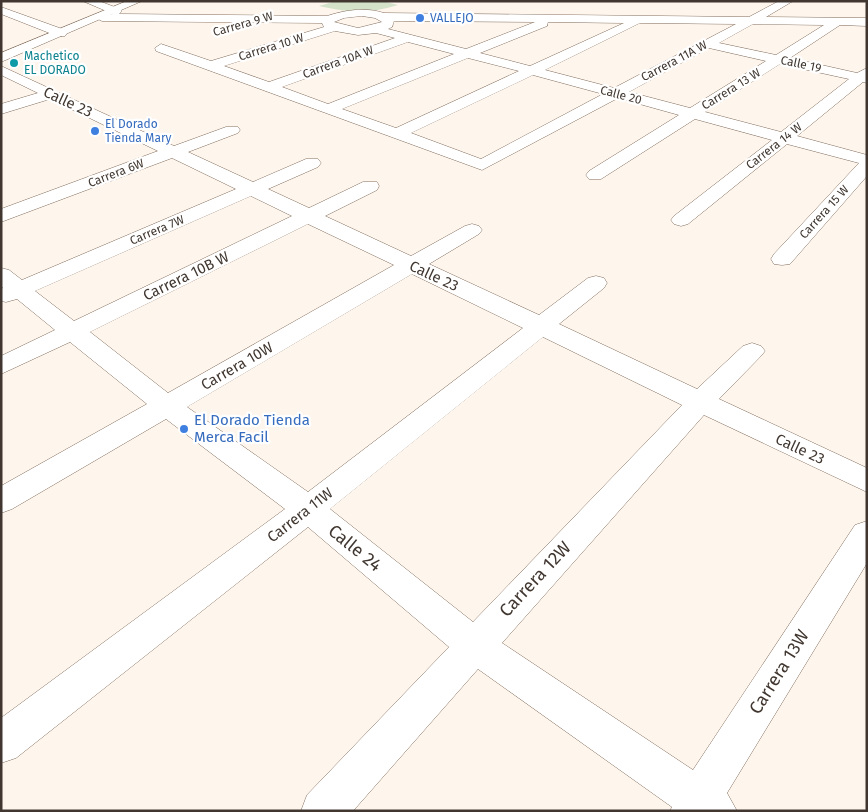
<svg xmlns="http://www.w3.org/2000/svg" width="868" height="812" viewBox="0 0 868 812" font-family="'Fira Sans',sans-serif">
  <style>
    .green { fill: #d5e2ca }
    .lines { fill: none; stroke-linecap: round; stroke-linejoin: round }
    .street-casing { stroke: #816c5b; stroke-width: 1 }
    .secondary-casing { stroke: #816c5b; stroke-width: 1 }
    .street { fill: #fff; fill-rule: evenodd }
    .secondary { fill: #fff; fill-rule: evenodd }
    .shop-dot { fill: #3f7fe0; stroke: #fff; stroke-width: 2 }
    .culture-dot { fill: #0f9aa8; stroke: #fff; stroke-width: 2 }
    .labels { text-anchor: middle; stroke-width: 4.5; stroke-linejoin: round; paint-order: stroke }
    .far-shop-label { font-size: 12px; fill: #366cbe; stroke: #fff; text-anchor: start }
    .far-street-label { font-size: 12px; fill: #413730; stroke: #fff }
    .far-culture-label { font-size: 12px; fill: #0d838f; stroke: #fff; text-anchor: start }
    .street-label { font-size: 15px; fill: #413730; stroke: #fff }
    .shop-label { font-size: 15px; fill: #366cbe; stroke: #fff; text-anchor: start }
    .near-street-label { font-size: 18px; fill: #413730; stroke: #fff }
  </style>
  <rect width="100%" height="100%" fill="#fef5ed"/>
  <path class="green" d="M336,1h46l16,4c-30,9 -48,8 -79,1z"/>
  <g class="lines">
    <g class="street-casing">
      <g id="street">
        <path d="M83,1h16l21,8 2,2 -3,3 208,2c18,-6 39,-9 57,-3l365,4 30,-16h14l-27,16 101,1v8l-27,-1 -50,33 67,15 10,-5v15l-4,-1 -66,54 70,19v21l-77,88 -8,1 -8,-1 -3,-5 3,-5 85,-91 -72,-19 -99,80 -7,2 -7,-2 -3,-4 3,-4 98,-76 -77,-21 -94,60h-12l-3,-4 3,-4 90,-56 -61,-17 -136,72 -326,-119 -1,-3 6,-4 50,17 113,-34 -2,-4 -220,-2 -4,-2v-4l15,-1zM362,16l13,2 7,4 -24,6 -24,-6 10,-4zM394,21l141,1 -69,27 -78,-20 4,-2zM548,22l76,1 -94,43 -50,-13 67,-27zM640,23l96,1 -122,64 -69,-18zM753,24l71,1 -48,30 -57,-12zM335,31l23,4 18,-2 19,5 -126,44 -45,-16zM408,42l46,12 -126,50 -46,-17zM709,48l57,13 -76,47 -61,-16zM468,58l51,13 -123,57 -54,-19zM780,64l69,15 -68,53 -76,-20zM533,75l70,19 -122,65 -70,-26z"/>
        <polygon points="1,7 65,30 67,33 65,36 57,36 1,14"/>
        <path d="M1,66l173,80 52,-19h12l2,3 -2,3 -50,19 65,30 53,-23h12l3,4 -3,4 -50,22 41,19 54,-26h14l2,4 -2,4 -52,26 86,40 54,-30 7,-2 7,2 3,4 -3,4 -50,30 110,51 49,-37 8,-2 8,2 3,5 -3,5 -45,36 138,65 46,-43 9,-3 9,3 4,5 -4,5 -42,43 148,69v24l-163,-77 -202,228 191,127 162,-245 12,-4v42l-140,230 10,18h-67l2,-4 -194,-138 -125,142h-52l6,-16 142,-148 -141,-120 -292,231 -15,5v-45l284,-209 -119,-90 -154,90 -11,4v-27l146,-82 -77,-62 -69,32v-18l54,-26 -38,-31 -11,3 -5,-1v-12l2,-1 -2,-2v-18l8,2 13,10 214,-91 -64,-31 -171,64v-13l157,-58 -108,-52 -49,15v-10l37,-11 -37,-18zM251,196l41,20 -218,105 -39,-30zM308,224l86,41 -226,128 -78,-61zM412,274l111,54 -215,164 -121,-85zM543,337l139,68 -209,217 -143,-113z"/>
      </g>
    </g>
    <g class="secondary-casing">
      <polygon id="secondary" points="127,1 142,1 1,62 1,53"/>
    </g>
    <use href="#street" class="street"/>
    <use href="#secondary" class="secondary"/>
  </g>
  <g class="shop-dot">
    <circle cx="420" cy="18" r="5"/>
    <circle cx="95" cy="131" r="5"/>
    <circle cx="184" cy="429" r="5"/>
  </g>
  <circle class="culture-dot" cx="14" cy="63" r="5"/>
  <g class="labels">
    <g class="far-shop-label">
      <text x="430" y="22">VALLEJO</text>
      <text x="105" y="128">El Dorado<tspan x="105" dy="14">Tienda Mary</tspan></text>
    </g>
    <g class="far-street-label">
      <text transform="translate(243 24) rotate(-16)" y="4">Carrera 9 W</text>
      <text transform="translate(271 47) rotate(-17)" y="4">Carrera 10 W</text>
      <text transform="translate(674 61) rotate(-28)" y="4">Carrera 11A W</text>
      <text transform="translate(338 62) rotate(-20)" y="4">Carrera 10A W</text>
      <text transform="translate(801 64) rotate(12)" y="4">Calle 19</text>
      <text transform="translate(731 89) rotate(-32)" y="4">Carrera 13 W</text>
      <text transform="translate(621 95) rotate(15)" y="4">Calle 20</text>
      <text transform="translate(774 146) rotate(-38)" y="4">Carrera 14 W</text>
      <text transform="translate(116 173) rotate(-21)" y="4">Carrera 6W</text>
      <text transform="translate(824 212) rotate(-48)" y="4">Carrera 15 W</text>
      <text transform="translate(157 230) rotate(-23)" y="4">Carrera 7W</text>
    </g>
    <g class="far-culture-label">
      <text x="24" y="60">Machetico<tspan x="24" dy="14">EL DORADO</tspan></text>
    </g>
    <g class="street-label">
      <text transform="translate(68 102) rotate(25)" y="5">Calle 23</text>
      <text transform="translate(186 276) rotate(-26)" y="5">Carrera 10B W</text>
      <text transform="translate(434 276) rotate(25)" y="5">Calle 23</text>
      <text transform="translate(237 366) rotate(-30)" y="5">Carrera 10W</text>
      <text transform="translate(800 449) rotate(25)" y="5">Calle 23</text>
      <text transform="translate(300 515) rotate(-38)" y="5">Carrera 11W</text>
    </g>
    <g class="shop-label">
      <text x="194" y="425">El Dorado Tienda<tspan x="194" dy="17">Merca Facil</tspan></text>
    </g>
    <g class="near-street-label">
      <text transform="translate(355 548) rotate(39)" y="6">Calle 24</text>
      <text transform="translate(535 579) rotate(-47)" y="6">Carrera 12W</text>
      <text transform="translate(779 672) rotate(-58)" y="6">Carrera 13W</text>
    </g>
  </g>
  <rect width="868" height="812" fill="none" stroke="#413730" stroke-width="5"/>
</svg>
